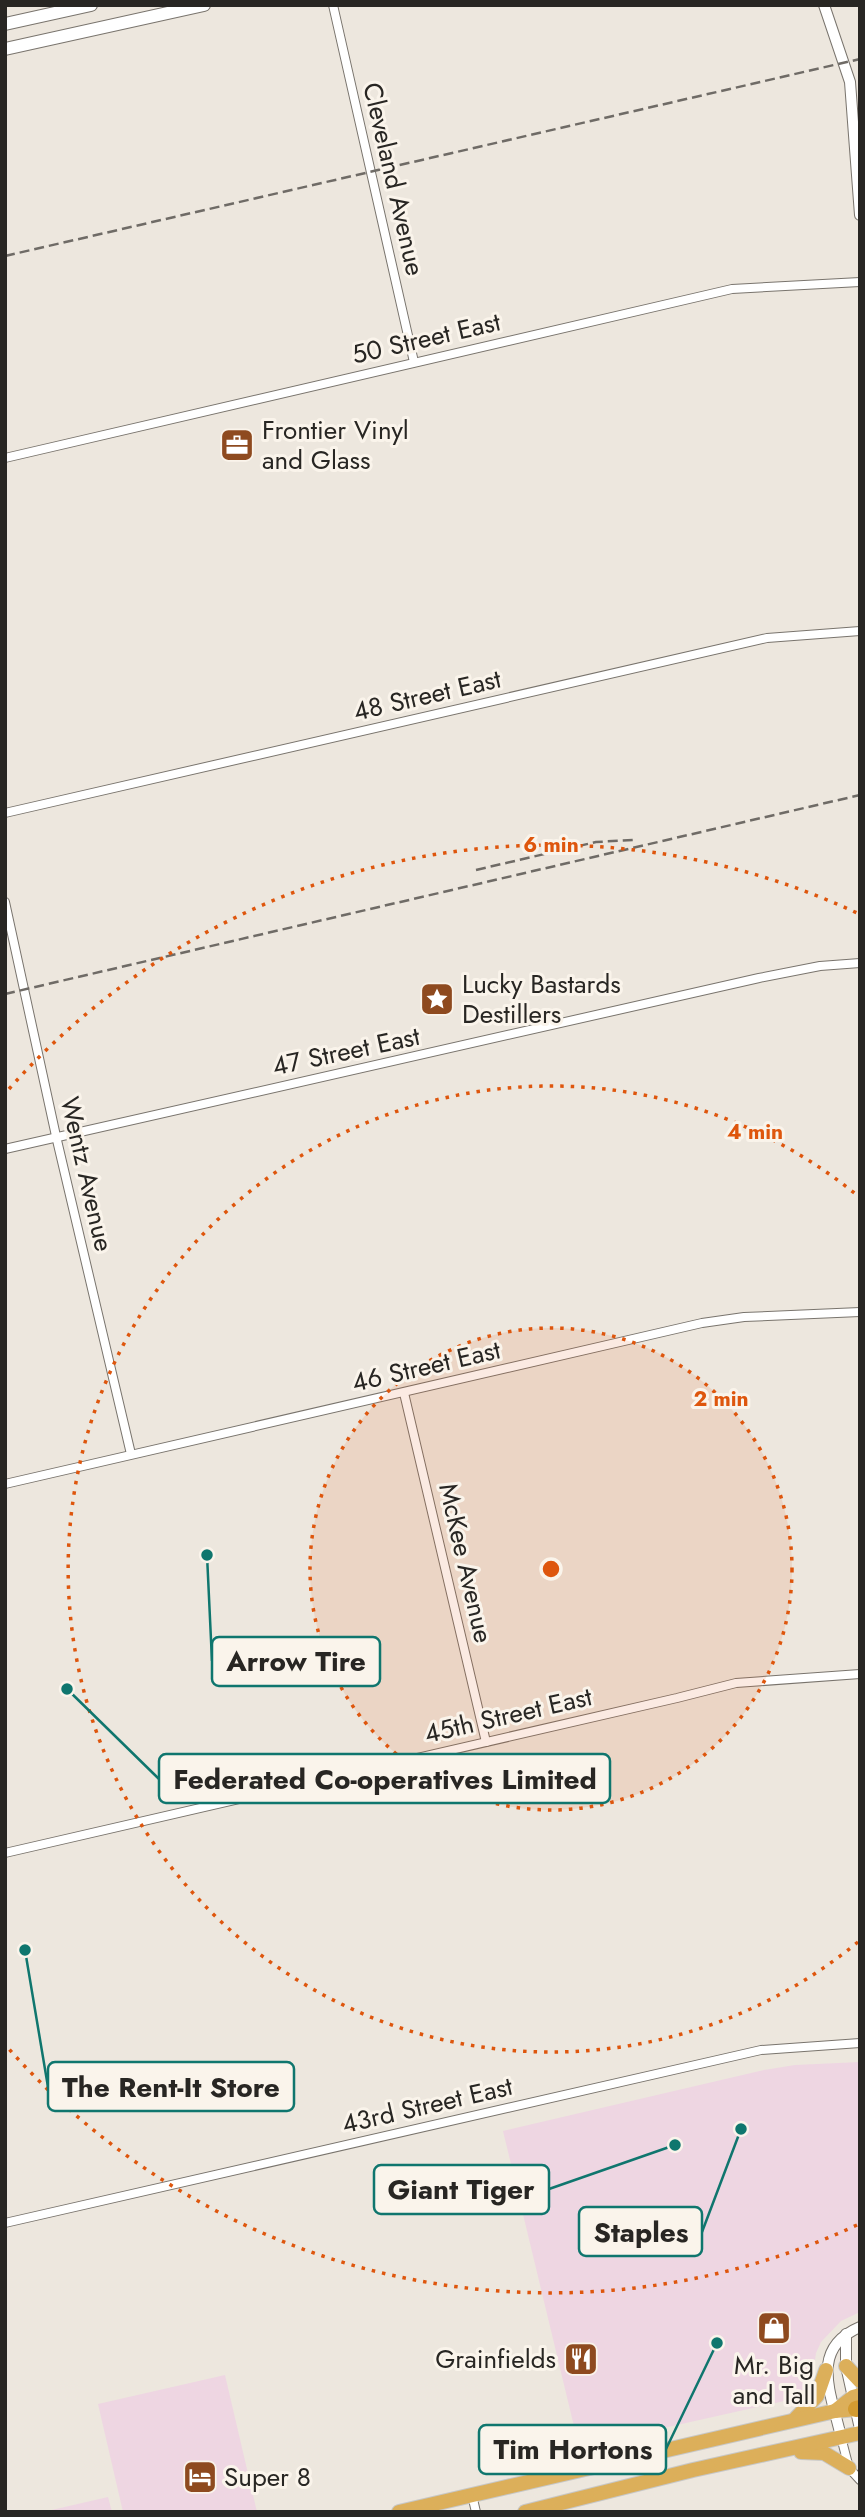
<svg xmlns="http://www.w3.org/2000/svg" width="865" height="2517" viewBox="0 0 865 2517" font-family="Jost,sans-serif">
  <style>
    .commercial { fill: #eed6e2 }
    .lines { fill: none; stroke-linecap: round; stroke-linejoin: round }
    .minor-casing { stroke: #79746d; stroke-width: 10 }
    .tertiary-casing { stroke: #79746d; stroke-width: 12 }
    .secondary-casing { stroke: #79746d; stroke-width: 14 }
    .trunk-casing { stroke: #c7c7c6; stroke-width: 16 }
    .motorway-casing { stroke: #c7c7c6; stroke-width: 18 }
    .minor { stroke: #fff; stroke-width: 8 }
    .tertiary { stroke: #fff; stroke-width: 10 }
    .secondary { stroke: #fff; stroke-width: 12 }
    .trunk { stroke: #dcaf5a; stroke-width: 14 }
    .motorway { stroke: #d39b31; stroke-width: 16 }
    .rail { stroke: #6f6b66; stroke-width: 2.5; stroke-dasharray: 10 5; stroke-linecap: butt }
    .ring { fill: none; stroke: #de560d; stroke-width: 3.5; stroke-dasharray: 3.5 7 }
    .labels { text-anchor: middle; stroke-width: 6; stroke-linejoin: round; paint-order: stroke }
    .street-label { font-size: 26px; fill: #282623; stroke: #faf4eb }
    .poi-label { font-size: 26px; fill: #282623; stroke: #faf4eb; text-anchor: start }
    .centre { fill: #de560d; stroke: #faf4eb; stroke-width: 3.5 }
    .ring-label { font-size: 21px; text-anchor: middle; font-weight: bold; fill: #de560d; stroke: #faf4eb; stroke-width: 6; stroke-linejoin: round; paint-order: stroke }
    .leader { fill: none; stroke: #0f766e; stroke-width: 2.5 }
    .callout-dot { fill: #0f766e; stroke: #faf4eb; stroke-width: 2.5 }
    .callout { fill: #faf4eb; stroke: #0f766e; stroke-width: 2.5 }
    .callout-label { font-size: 28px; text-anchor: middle; font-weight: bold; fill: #282623 }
  </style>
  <rect width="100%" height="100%" fill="#ede7de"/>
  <g class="commercial">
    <polygon points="860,2062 860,2312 841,2321 821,2342 816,2353 811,2387 802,2397 579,2447 503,2131 764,2070 795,2065"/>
    <polygon points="225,2375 257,2512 123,2512 98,2404"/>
    <polygon points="108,2497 112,2512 43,2512"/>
  </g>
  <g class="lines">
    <g class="minor-casing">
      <g id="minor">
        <polyline points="333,5 414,362"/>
        <polyline points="5,458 732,289 860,282"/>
        <polyline points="5,813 767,638 860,631"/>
        <polyline points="5,902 56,1136 131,1454"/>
        <polyline points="5,1149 759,978 820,966 860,963"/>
        <polyline points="404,1393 486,1742"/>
        <polyline points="5,1484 702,1323 744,1317 860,1312"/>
        <polyline points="5,1853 677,1698 736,1683 860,1674"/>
        <polyline points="5,2223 761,2050 860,2043"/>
        <polyline points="841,2437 849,2468 860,2480"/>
        <polyline points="472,2495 476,2512"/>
      </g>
    </g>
    <g class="tertiary-casing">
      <g id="tertiary">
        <polyline points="824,5 850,82 860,215"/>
        <polyline points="846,2334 846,2366 860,2429"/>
        <path d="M841,2437c-9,-42 -33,-88 19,-110"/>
      </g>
    </g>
    <g class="secondary-casing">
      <g id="secondary">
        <polyline points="5,24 91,5"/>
        <polyline points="5,49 204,5"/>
      </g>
    </g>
    <g class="trunk-casing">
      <g id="trunk">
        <polyline points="846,2366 860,2381"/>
        <polyline points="835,2411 853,2397 860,2395"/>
        <polyline points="796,2418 817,2396 826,2370"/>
        <polyline points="801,2452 824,2453 849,2468"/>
        <polyline points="399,2512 835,2411 856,2409"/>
        <polyline points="525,2512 693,2470 860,2433"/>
      </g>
    </g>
    <g class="motorway-casing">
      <polyline id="motorway" points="856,2409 860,2408"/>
    </g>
    <use href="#minor" class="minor"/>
    <use href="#tertiary" class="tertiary"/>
    <use href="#secondary" class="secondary"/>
    <use href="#trunk" class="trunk"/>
    <use href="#motorway" class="motorway"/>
    <g class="rail">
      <polyline points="5,256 860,59"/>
      <polyline points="476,870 596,842 633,840"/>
      <polyline points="5,994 860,795"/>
    </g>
  </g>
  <circle cx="551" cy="1569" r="241" fill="#de560d" fill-opacity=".12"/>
  <g class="ring">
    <circle cx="551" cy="1569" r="241"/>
    <path d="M858 1942A483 483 0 1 1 858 1196"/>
    <path d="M857 2225A724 724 0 0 1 9 2049M9 1089A724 724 0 0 1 857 913"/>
  </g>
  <defs>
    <g id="office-square" transform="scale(1.75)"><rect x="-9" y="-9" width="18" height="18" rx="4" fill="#8e4a1f" stroke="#faf4eb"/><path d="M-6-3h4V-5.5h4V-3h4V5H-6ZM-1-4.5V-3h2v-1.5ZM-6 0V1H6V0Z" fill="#fff"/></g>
    <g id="sight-square" transform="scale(1.75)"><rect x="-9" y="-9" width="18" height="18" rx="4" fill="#8e4a1f" stroke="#faf4eb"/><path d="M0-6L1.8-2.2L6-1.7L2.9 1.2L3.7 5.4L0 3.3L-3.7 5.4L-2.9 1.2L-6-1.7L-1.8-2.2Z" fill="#fff"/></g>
    <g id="shop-square" transform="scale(1.75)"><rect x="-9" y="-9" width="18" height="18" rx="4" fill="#8e4a1f" stroke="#faf4eb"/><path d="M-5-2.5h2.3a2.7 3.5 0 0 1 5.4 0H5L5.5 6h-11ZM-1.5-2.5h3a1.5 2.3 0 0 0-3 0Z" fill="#fff"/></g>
    <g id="restaurant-square" transform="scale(1.75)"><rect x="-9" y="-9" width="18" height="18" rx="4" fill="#8e4a1f" stroke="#faf4eb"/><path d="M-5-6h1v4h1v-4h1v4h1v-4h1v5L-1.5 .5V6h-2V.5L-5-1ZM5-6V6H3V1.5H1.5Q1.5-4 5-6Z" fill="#fff"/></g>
    <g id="hotel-square" transform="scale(1.75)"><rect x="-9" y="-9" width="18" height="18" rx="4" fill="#8e4a1f" stroke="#faf4eb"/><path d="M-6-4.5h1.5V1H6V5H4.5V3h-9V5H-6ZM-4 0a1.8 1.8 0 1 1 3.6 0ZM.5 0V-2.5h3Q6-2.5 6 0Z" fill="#fff"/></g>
  </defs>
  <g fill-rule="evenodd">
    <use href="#office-square" x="237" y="445"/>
    <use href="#sight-square" x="437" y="999"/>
    <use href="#shop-square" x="774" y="2328"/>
    <use href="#restaurant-square" x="581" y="2359"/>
    <use href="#hotel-square" x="200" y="2477"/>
  </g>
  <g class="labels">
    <g class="street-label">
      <text transform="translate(394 179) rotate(77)" y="9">Cleveland Avenue</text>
      <text transform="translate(426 338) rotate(-13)" y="9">50 Street East</text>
      <text transform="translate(427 695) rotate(-13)" y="9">48 Street East</text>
      <text transform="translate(346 1051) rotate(-12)" y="9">47 Street East</text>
      <text transform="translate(87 1174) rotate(77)" y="9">Wentz Avenue</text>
      <text transform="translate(426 1366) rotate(-13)" y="9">46 Street East</text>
      <text transform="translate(466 1563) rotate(77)" y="9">McKee Avenue</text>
      <text transform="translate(508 1715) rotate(-13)" y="9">45th Street East</text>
      <text transform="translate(427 2105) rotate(-13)" y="9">43rd Street East</text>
    </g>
    <g class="poi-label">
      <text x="262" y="439">Frontier Vinyl<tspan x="262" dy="30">and Glass</tspan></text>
      <text x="462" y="993">Lucky Bastards<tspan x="462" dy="30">Destillers</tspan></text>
      <text x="556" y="2368" text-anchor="end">Grainfields</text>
      <text x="774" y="2374" text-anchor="middle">Mr. Big<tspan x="774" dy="30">and Tall</tspan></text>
      <text x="224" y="2486">Super 8</text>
    </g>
  </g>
  <circle cx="551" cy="1569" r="10" class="centre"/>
  <g class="ring-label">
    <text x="551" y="852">6 min</text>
    <text x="755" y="1139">4 min</text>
    <text x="721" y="1406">2 min</text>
  </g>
  <path class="leader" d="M207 1555L212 1661M67 1689L159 1779M25 1950L48 2087M675 2145L549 2189M741 2129L702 2232M717 2343L666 2449"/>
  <g class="callout-dot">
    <circle cx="207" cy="1555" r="7"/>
    <circle cx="67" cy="1689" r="7"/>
    <circle cx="25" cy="1950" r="7"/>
    <circle cx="675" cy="2145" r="7"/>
    <circle cx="741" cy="2129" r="7"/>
    <circle cx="717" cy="2343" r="7"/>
  </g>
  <g class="callout">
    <rect x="212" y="1637" width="168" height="49" rx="7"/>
    <rect x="159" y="1754" width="451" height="49" rx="7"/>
    <rect x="48" y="2062" width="246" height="49" rx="7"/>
    <rect x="374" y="2165" width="175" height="49" rx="7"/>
    <rect x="579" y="2207" width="123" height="49" rx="7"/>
    <rect x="479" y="2425" width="187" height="49" rx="7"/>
  </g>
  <g class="callout-label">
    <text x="296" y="1671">Arrow Tire</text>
    <text x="385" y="1789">Federated Co-operatives Limited</text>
    <text x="171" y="2097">The Rent-It Store</text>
    <text x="461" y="2199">Giant Tiger</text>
    <text x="641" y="2242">Staples</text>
    <text x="573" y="2459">Tim Hortons</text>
  </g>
  <rect width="865" height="2517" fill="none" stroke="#282623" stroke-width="14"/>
</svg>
